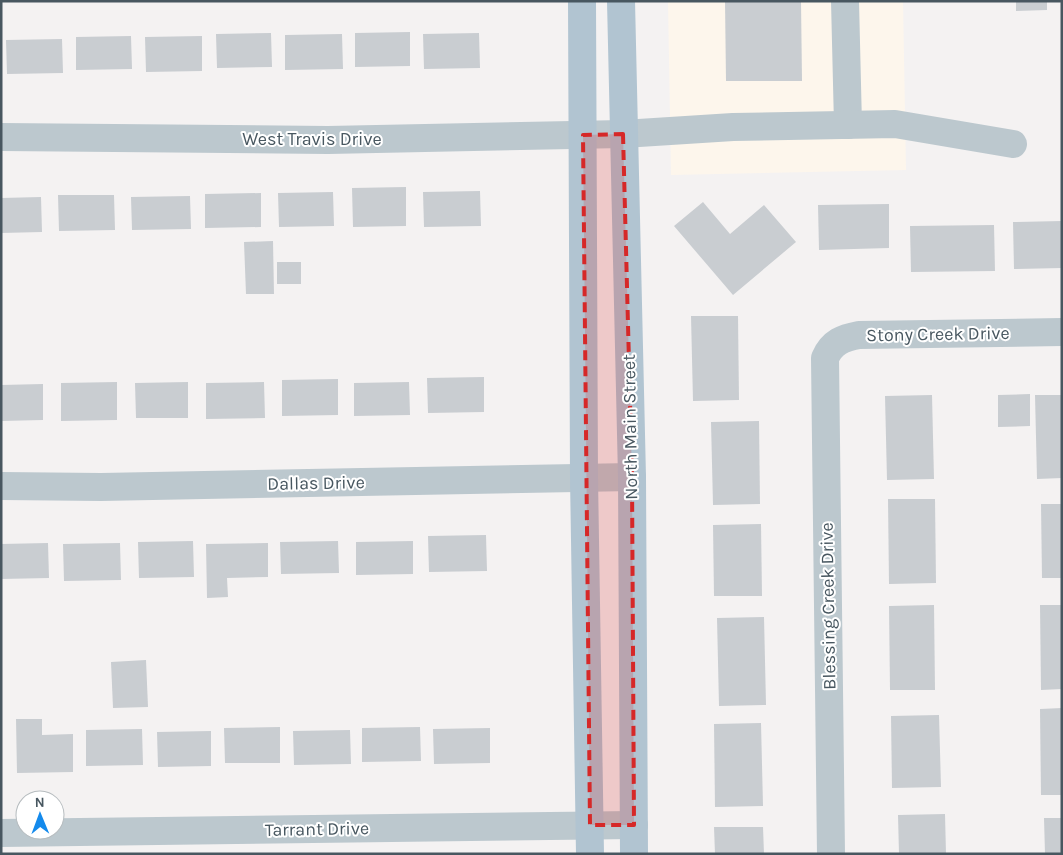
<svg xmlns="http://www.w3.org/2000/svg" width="1063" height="855" viewBox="0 0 1063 855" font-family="Karla,sans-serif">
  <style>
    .commercial { fill: #fdf6ec }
    .building { fill: #c9cdd1 }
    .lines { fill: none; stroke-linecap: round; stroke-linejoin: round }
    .minor { stroke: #bcc8ce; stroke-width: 28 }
    .major { stroke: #b1c4d1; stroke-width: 28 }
    .marked { fill: #d62828; fill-opacity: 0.2; stroke: #d62828; stroke-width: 4; stroke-dasharray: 10 6; stroke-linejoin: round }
    .labels { text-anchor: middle; stroke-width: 4; stroke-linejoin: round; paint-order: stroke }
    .street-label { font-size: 18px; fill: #485760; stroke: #fff }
  </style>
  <rect width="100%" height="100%" fill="#f4f2f2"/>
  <polygon class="commercial" points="668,1 903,1 906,170 671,175"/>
  <g class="building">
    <polygon points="725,1 801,1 802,81 726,81"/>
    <polygon points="1016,1 1047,1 1047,10 1016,11"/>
    <polygon points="410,32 410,66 355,67 355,33"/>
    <polygon points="271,33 272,67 217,68 216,34"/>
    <polygon points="479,33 480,68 424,69 423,34"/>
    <polygon points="342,34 343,69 285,70 285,35"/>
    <polygon points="131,36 132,69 76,70 76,37"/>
    <polygon points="202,36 202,71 146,72 145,37"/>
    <polygon points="62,39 63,73 7,74 6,40"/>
    <polygon points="406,187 406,226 353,227 352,188"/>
    <polygon points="480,191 481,226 424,227 423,192"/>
    <polygon points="333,192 334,226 279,227 278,193"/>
    <polygon points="261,193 261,227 205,228 205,194"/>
    <polygon points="58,195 114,195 115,230 59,231"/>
    <polygon points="190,196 191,229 132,230 131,197"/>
    <polygon points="41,197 42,232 1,233 1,198"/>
    <polygon points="703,202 730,234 764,205 796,242 733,295 674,226"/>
    <polygon points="889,204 889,248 819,250 818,205"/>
    <polygon points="1062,221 1062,268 1014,269 1013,222"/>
    <polygon points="994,225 995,271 911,272 910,226"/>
    <polygon points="273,241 274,294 246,294 244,242"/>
    <rect x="277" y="262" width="24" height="22"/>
    <polygon points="691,316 738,316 739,400 693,401"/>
    <polygon points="484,377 484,412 428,413 427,378"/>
    <polygon points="338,379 338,415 282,416 282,380"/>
    <polygon points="117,382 117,420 61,421 61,383"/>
    <polygon points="188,382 188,418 136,418 135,383"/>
    <polygon points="264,382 265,418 206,419 206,383"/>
    <polygon points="409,382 410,415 354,416 354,383"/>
    <polygon points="43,384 43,420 1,421 1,385"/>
    <polygon points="1030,394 1030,426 998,427 998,395"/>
    <polygon points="932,395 934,479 887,480 885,396"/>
    <polygon points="1035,395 1062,395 1062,478 1037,479"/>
    <polygon points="759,421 760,504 713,505 711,422"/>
    <polygon points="888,499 935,499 936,583 889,584"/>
    <polygon points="1041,504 1062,504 1062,578 1042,578"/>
    <polygon points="761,524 762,596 714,596 713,525"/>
    <polygon points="486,535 487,571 429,572 428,536"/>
    <polygon points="193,541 194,577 139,578 138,542"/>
    <polygon points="338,541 339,573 281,574 280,542"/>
    <polygon points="413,541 413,574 356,575 356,542"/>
    <polygon points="48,543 49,578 1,579 1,544"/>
    <polygon points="120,543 121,580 64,581 63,544"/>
    <polygon points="268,543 268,577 227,578 228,597 207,598 206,544"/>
    <polygon points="934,605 935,690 890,690 889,606"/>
    <polygon points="1040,605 1062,605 1062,689 1041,690"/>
    <polygon points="764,617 766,705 719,706 717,618"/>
    <polygon points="146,660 148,707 113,708 111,662"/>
    <polygon points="1062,708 1062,795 1041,795 1040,709"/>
    <polygon points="939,715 941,787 892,788 891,716"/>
    <polygon points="16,719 42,719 42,735 73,734 73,772 17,773"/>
    <polygon points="761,723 763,806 715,807 714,724"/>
    <polygon points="280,727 280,763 225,763 224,728"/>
    <polygon points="420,727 421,761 362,762 362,728"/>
    <polygon points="490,728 490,763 434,764 433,729"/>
    <polygon points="142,729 143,765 86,766 86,730"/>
    <polygon points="350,730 351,764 294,765 293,731"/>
    <polygon points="211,731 211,766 158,767 157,732"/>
    <polygon points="945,814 946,854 899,854 898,815"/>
    <polygon points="1044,818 1062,818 1062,854 1045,854"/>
    <polygon points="714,827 763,827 764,854 715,854"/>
  </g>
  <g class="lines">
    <g class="minor">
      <polyline points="845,1 848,125"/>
      <polyline points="1,137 328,140 623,134 733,127 895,124 1013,144"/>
      <polyline points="1,486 101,487 632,477"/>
      <polyline points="1,833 634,825"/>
      <path d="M831,854l-6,-496c7,-16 18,-20 34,-23l203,-3"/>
    </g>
    <g class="major">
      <polyline points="582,1 584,477 590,854"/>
      <polyline points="621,1 632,477 634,854"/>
    </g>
  </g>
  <path class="marked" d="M623,134l9,343 2,348h-44l-7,-690z"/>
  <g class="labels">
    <g class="street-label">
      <text x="312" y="145">West Travis Drive</text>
      <text transform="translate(938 334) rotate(-1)" y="6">Stony Creek Drive</text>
      <text transform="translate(630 427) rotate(-91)" y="6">North Main Street</text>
      <text transform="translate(316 483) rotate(-1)" y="6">Dallas Drive</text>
      <text transform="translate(828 606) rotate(-91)" y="6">Blessing Creek Drive</text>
      <text transform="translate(317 829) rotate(-1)" y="6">Tarrant Drive</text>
    </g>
  </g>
  <rect width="1063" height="855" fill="none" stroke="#485760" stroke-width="5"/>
  <g transform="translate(40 815) rotate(359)"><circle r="24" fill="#ffffff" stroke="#b6bcbf"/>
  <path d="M0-4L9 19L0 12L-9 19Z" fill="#148aec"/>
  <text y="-8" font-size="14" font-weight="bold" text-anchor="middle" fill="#485760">N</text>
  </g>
</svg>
